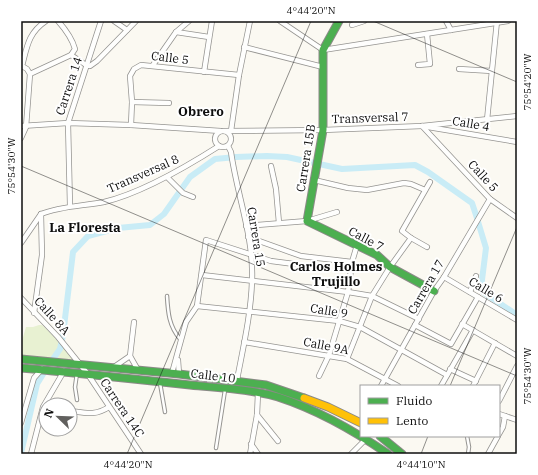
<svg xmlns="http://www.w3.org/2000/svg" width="538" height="475" viewBox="0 0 538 475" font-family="'IBM Plex Serif',serif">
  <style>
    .green { fill: #e8f1d2 }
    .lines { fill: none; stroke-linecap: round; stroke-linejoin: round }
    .canal { stroke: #c9ecf6; stroke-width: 6 }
    .lane-casing { stroke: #959491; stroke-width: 4.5 }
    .street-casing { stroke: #959491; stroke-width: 6 }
    .fast-casing { stroke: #8b8a87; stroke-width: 9 }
    .slow-casing { stroke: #8b8a87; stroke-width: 9 }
    .lane { stroke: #fefefd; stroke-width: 2.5 }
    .street { stroke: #fefefd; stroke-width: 4.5 }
    .fast { stroke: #4caf50; stroke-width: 7 }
    .slow { stroke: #ffc107; stroke-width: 7 }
    .ticks { fill: none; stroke: #0e0e0e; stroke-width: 1; stroke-opacity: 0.45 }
    .labels { text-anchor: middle; stroke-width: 4; stroke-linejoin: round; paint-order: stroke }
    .street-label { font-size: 12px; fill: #0e0e0e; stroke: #fff }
    .neighbourhood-label { font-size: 13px; font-weight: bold; fill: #0e0e0e; stroke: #fff }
    .neatline { fill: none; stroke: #0e0e0e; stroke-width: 1.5 }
    .ticks-label { font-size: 10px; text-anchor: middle; fill: #0e0e0e }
  </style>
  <rect width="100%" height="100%" fill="#fbf9f2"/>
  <polygon class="green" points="39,325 42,325 55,337 76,362 21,357 21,344 26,327 33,327"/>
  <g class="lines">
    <g class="canal">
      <polyline points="53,359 60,349 63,335 73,252 88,236 118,228 150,225 164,214 190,177 215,159 236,157 267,156 287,157 342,169 415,165 428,172 472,203 476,215 486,248 482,280 483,292 517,315"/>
      <polyline points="21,453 37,384 45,371"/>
    </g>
    <g class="lane-casing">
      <g id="lane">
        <path d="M167,296c1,17 2,30 13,43"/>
        <polyline points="77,373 75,387 77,400"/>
        <polyline points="160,383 165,412"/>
        <polyline points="467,436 469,447 468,454"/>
        <polyline points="216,448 225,390"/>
      </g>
    </g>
    <g class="street-casing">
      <g id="street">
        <polyline points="114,21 127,30"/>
        <polyline points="280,21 323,50 508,21"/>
        <polyline points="446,21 451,30"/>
        <polyline points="352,25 364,21"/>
        <polyline points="176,32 209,37"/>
        <polyline points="244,47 323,67"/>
        <polyline points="71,55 86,65 90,66 97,61 136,21"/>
        <polyline points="153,65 176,32 189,21"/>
        <polyline points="418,65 430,64 427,34"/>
        <polyline points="459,69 492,71"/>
        <polyline points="204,72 212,21"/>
        <path d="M30,74l41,-19 4,-6c-3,-11 -9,-19 -17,-28"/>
        <polyline points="132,102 169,103"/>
        <polyline points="487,120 497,21"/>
        <polyline points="131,125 132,102 130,76 134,69 141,65 239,75"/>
        <polyline points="21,126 68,123 131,125 221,131"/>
        <polyline points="422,126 490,199 517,218"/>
        <polyline points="428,127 517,142"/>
        <circle cx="223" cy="139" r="8"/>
        <polyline points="224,131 323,130 422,126 517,116"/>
        <polyline points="231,131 239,75 250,21"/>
        <path d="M21,138l5,-11 4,-53 -3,-5 -5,-3c5,-19 6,-33 24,-45"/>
        <path d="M228,146l3,6c6,43 23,85 21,129 -1,33 -9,67 -15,99"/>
        <polyline points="271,166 276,189 279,223"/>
        <polyline points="167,177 183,193 193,197"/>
        <polyline points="314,180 348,188 367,190 404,183 411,184 425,190"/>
        <polyline points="70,206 68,123 101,21"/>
        <path d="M41,214c20,-8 42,-8 63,-12 38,-9 82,-35 115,-56"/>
        <polyline points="246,226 307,221 337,212"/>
        <polyline points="248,237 301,256 352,262"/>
        <polyline points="21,243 41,214"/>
        <polyline points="427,247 411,238 402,231 430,182"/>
        <polyline points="202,275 348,292 372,296 419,319"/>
        <polyline points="444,277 517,320"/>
        <polyline points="470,292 476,276"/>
        <polyline points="21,298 58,337 87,373 141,454"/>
        <polyline points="197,306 339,321 360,327 447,375"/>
        <polyline points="34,313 42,255 41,214"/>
        <polyline points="134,322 130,356 138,370"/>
        <polyline points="462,324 517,356"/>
        <polyline points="415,325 451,344 478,297"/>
        <polyline points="244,342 347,359 398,386"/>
        <polyline points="347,359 372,296 390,267 411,238"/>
        <polyline points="178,360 179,374"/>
        <polyline points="114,367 130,356"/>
        <polyline points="450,369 476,381"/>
        <polyline points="172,373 186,322 197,306 206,240 271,261 294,264"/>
        <polyline points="319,376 329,355 348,292 352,262 357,245"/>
        <polyline points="381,386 434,291 444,277 490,199"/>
        <polyline points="441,386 473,330"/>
        <polyline points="473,386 495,343"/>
        <polyline points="499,401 517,366"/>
        <path d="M70,411c16,2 25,5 39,-4"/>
        <polyline points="499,414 517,420"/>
        <polyline points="257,415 278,441"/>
        <polyline points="21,423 34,378 42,369"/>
        <polyline points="499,434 503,427 505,416"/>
        <polyline points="251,444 258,454"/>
        <polyline points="31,454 43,407 64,371"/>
        <polyline points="250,454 257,415 258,393"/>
        <polyline points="351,454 366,439"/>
        <polyline points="488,454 498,436"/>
      </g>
    </g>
    <g class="fast-casing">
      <g id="fast">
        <polyline points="339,21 323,50 323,130 307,221 377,255 390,267 434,291"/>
        <polyline points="21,359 179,374 266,385 304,398"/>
        <path d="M21,368c57,5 113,11 169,17 29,3 60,4 88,12 37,12 78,35 110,57"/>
        <polyline points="380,436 402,454"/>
      </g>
    </g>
    <g class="slow-casing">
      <polyline id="slow" points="304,398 328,407 361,423"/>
    </g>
    <use href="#lane" class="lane"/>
    <use href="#street" class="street"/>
    <use href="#fast" class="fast"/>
    <use href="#slow" class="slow"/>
  </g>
  <path class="ticks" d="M373,21l144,61M21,166l496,210M450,386l67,-159M127,454l184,-433M421,454l7,-18"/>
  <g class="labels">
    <g class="street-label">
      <text transform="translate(170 58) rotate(7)" y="4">Calle 5</text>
      <text transform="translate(69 86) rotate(-72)" y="4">Carrera 14</text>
      <text transform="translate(370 118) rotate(-2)" y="4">Transversal 7</text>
      <text transform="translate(471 124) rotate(10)" y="4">Calle 4</text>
      <text transform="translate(306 158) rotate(-81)" y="4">Carrera 15B</text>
      <text transform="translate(143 174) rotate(-24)" y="4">Transversal 8</text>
      <text transform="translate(483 176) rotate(47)" y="4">Calle 5</text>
      <text transform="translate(256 237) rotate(81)" y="4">Carrera 15</text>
      <text transform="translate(366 239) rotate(28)" y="4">Calle 7</text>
      <text transform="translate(426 287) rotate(-60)" y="4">Carrera 17</text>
      <text transform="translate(486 290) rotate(31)" y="4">Calle 6</text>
      <text transform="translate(329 311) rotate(9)" y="4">Calle 9</text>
      <text transform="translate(52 316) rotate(48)" y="4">Calle 8A</text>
      <text transform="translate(326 346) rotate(11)" y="4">Calle 9A</text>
      <text transform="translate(213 376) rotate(7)" y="4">Calle 10</text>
      <text transform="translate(122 408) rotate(56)" y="4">Carrera 14C</text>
    </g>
    <g class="neighbourhood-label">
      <text x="201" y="116">Obrero</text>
      <text x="85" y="232">La Floresta</text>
      <text x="336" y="271">Carlos Holmes<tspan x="336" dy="15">Trujillo</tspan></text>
    </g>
  </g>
  <rect width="538" height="475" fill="none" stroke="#ffffff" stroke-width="44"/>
  <rect x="360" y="385" width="140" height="52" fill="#ffffff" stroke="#9f9f9f"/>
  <rect x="368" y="398" width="20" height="6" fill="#4caf50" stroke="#9f9f9f"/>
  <text x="396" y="405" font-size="12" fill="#0e0e0e">Fluido</text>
  <rect x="368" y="418" width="20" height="6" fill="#ffc107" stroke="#9f9f9f"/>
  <text x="396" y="425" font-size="12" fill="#0e0e0e">Lento</text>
  <g transform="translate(58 417) rotate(293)"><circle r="19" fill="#ffffff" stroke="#9f9f9f"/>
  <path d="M0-3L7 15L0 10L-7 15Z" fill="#61605e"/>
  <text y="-6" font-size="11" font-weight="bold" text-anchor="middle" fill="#0e0e0e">N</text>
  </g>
  <rect x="22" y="22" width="494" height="431" class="neatline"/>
  <g class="ticks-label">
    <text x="311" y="14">4°44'20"N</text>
    <text transform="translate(527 82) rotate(-90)" y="4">75°54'20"W</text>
    <text transform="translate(11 166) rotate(-90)" y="4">75°54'30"W</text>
    <text transform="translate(527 376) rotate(-90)" y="4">75°54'30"W</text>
    <text x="128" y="468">4°44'20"N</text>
    <text x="421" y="468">4°44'10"N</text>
  </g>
</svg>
